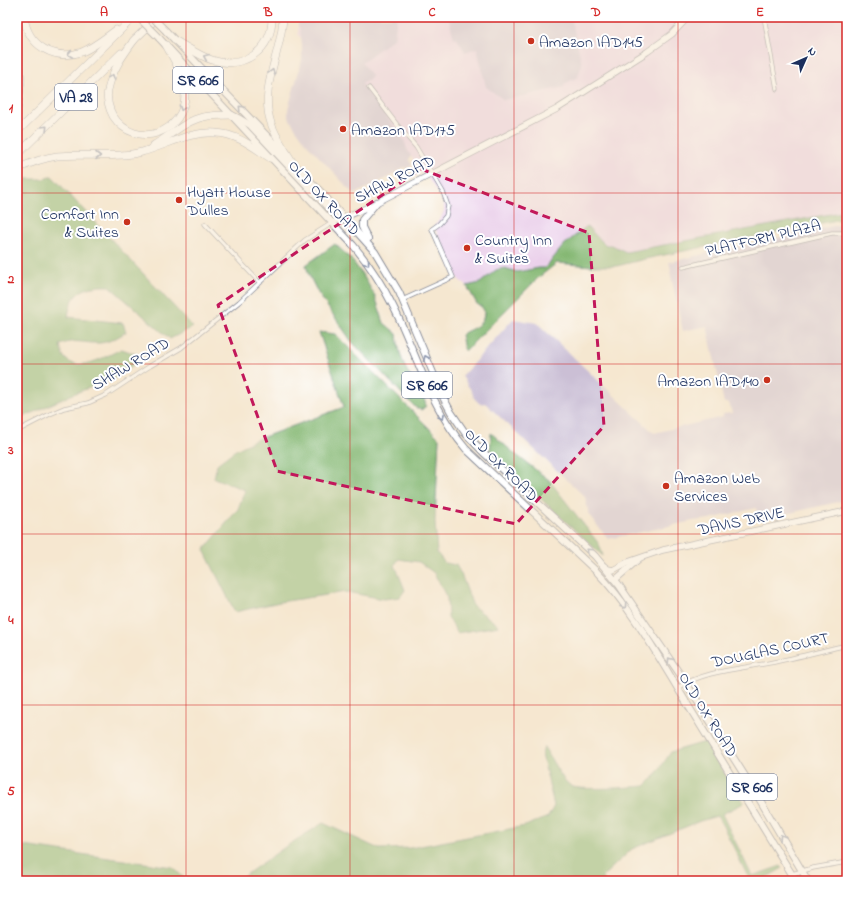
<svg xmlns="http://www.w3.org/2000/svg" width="864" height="898" viewBox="0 0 864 898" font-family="'Indie Flower',sans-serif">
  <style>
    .built { fill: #ebd1eb }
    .industrial { fill: #cbbfd5 }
    .forest { fill: #85b873; stroke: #507468 }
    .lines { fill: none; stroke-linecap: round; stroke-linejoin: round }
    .street-casing { stroke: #888b97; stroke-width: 5 }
    .secondary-casing { stroke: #888b97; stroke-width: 7 }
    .primary-casing { stroke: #888b97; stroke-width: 8 }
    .highway-casing { stroke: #888b97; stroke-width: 8 }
    .street { stroke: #fff; stroke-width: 3.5 }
    .secondary { stroke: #fff; stroke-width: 5.5 }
    .primary { stroke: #fff; stroke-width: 6 }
    .highway { stroke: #fff; stroke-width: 7 }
    .primary-bridge-casing { stroke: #888b97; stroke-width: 8; stroke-linecap: butt }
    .primary-bridge { stroke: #fff; stroke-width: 6 }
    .oneway { stroke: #8d97ae }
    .marked { fill: none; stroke: #c2185b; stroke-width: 3; stroke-dasharray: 8 5; stroke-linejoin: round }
    .grid { fill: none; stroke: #d62828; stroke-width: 1; stroke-opacity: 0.55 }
    .poi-dot { fill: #c8321e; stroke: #fff; stroke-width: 1.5 }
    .labels { text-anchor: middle; stroke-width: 4; stroke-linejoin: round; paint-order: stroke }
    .shield { fill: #fff; stroke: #5f6d8e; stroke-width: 1 }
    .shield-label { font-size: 15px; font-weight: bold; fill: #1b2f5e }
    .poi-label { font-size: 16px; fill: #1b2f5e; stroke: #fff; text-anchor: start }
    .street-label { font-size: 16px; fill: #1b2f5e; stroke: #fff }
    .neatline { fill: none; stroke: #d62828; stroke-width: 1.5 }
    .grid-label { font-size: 13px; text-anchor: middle; font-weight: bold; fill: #d62828 }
  </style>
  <rect width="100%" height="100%" fill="#fff"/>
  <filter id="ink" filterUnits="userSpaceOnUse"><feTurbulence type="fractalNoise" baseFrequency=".025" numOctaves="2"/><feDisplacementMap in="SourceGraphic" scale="8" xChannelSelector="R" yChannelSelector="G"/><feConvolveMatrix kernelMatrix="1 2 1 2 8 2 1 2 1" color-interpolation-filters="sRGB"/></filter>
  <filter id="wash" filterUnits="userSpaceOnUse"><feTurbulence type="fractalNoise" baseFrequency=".012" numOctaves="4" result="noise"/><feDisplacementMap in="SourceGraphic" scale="16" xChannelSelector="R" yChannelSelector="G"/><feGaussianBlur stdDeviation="0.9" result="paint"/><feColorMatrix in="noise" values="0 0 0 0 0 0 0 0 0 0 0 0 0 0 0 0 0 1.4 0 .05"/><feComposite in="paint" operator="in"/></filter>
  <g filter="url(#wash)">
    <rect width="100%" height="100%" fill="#f5e7d0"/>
    <polygon class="built" points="298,17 847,17 847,211 626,252 612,245 606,245 597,237 590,228 552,259 545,268 539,268 517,272 505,268 480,283 467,286 458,279 434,226 441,218 444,211 444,204 442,198 419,166 348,83 298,35"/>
    <g class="industrial">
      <polygon points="300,17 397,17 394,38 362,62 362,63 372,77 362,84 404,140 407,149 411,156 409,160 412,165 406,169 404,167 391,176 355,194 352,192 307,144 294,126 288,116 288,109 302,60 302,45 300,29 298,26"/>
      <polygon points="448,17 571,17 582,64 578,77 564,84 564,87 504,100 486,87 477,48 465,52 456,37 454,38"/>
      <polygon points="843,224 847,227 847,500 759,520 756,508 710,519 693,521 608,539 589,515 585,497 485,403 480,404 474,398 472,392 462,376 513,319 537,323 654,433 723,417 723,414 732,413 729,403 724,403 707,326 683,331 670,272 671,271 669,262 808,231"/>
    </g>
    <g class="forest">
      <path d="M52,176l141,151 -23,12 -61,-53c-24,-1 -38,6 -41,31l55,6 3,9c-8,5 -16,10 -26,11 -16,1 -24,-5 -40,2 1,4 2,9 4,12 13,18 43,-2 58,-8l17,6 -8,12 -16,11 -42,16 -56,26v-236l5,-5h22z"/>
      <path d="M847,211v9h-10l-192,39 -28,7h-25l-35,-3 -18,14 -74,74c-3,-6 -2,-11 -4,-16 8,-7 23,-7 23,-22 0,-5 -3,-7 -7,-9l-10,-18 13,-3 16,-13 9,-2 12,4 22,-4h6l19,-23 23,-19 10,11 9,8h6l14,7z"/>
      <path d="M335,244l17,16 12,17 11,19 9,27 13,11c1,14 5,30 13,42 6,10 14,18 16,30l-5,4 -5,-2 -64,-66 -34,-49 -9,-18 -3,-10z"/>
      <polygon points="319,332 335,334 439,438 435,521 437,553 445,563 456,565 461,574 473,606 499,626 457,633 448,617 447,598 434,573 419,562 398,559 395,565 405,590 400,597 384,599 346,592 280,602 235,612 204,550 238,509 245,490 214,478 217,464 234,451 253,441 344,407"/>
      <polygon points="491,433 515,454 549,480 599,544 603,556 490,452"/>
      <path d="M705,742l39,61 -22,11 30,62 29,-10 2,2 -23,13 -11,-2 -25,-51 -7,-12 -17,5 -68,28 -30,28 3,4h-368l48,-34 38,-24 56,26 31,-1 115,-22 23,-9 6,-11 -12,-52 2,-7c7,10 17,33 27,39 7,5 63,1 74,0l9,-9 17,-25z"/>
      <polygon points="17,845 173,867 187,881 17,881"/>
    </g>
  </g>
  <g filter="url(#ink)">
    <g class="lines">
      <g class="street-casing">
        <g id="street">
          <polyline points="764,17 777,89"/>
          <polyline points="369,88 398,126 416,147 443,192 448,206 446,216 439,224 432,229 453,277 402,300"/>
          <polyline points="205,224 260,283"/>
          <polyline points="683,267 832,233 843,233 847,235"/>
          <polyline points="17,431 50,414 64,408 88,403 106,395 150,366 181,348 239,302 305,240 332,223"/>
          <path d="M677,688c27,-17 62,-19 92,-25 26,-5 52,-12 78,-18"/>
          <polyline points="792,874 813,868 847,862"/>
        </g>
      </g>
      <g class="secondary-casing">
        <g id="secondary">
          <polyline points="332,223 370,206 557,109 647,52 672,34 688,17"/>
          <polyline points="604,566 608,569 613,570 628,562 663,550 847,511"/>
          <polyline points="615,580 639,559"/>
        </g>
      </g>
      <g class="primary-casing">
        <g id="primary">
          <polyline points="166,31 320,191 375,252 399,292 444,399 451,412 466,434 483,452 595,556 619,585 686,683 757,795 808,881"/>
          <path d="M159,38l194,207c16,19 29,39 40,61 24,48 37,101 73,143l130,122c36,37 63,87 90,131 36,59 73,119 110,179"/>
          <polyline points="232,115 240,119 250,125 330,210 341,217 344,217"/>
          <polyline points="368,239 362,227 362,220 377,202"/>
        </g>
      </g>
      <g class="highway-casing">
        <g id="highway">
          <path d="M24,17c4,29 30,44 58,35 12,-5 23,-14 34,-22"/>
          <path d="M283,17c-1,34 -23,69 -13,103 4,15 14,28 22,41"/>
          <path d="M135,39c-12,16 -23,31 -27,51 -2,8 1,19 5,26 23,35 73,17 72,-23 -1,-18 -11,-33 -19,-48"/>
          <polyline points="133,41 158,17"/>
          <path d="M176,41c12,7 24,15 36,19 33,10 60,-10 60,-43"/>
          <polyline points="17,45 21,81 17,110"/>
          <polyline points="17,132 134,17"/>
          <path d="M154,145c16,-9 31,-24 49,-28 9,-2 18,-2 28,-2"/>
          <polyline points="17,155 121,53"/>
          <path d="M17,169c13,-6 26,-11 40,-13 29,-3 57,3 85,-4 25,-7 48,-21 74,-19 21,1 37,14 54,25"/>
        </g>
      </g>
      <use href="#street" class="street"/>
      <use href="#secondary" class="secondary"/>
      <use href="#primary" class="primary"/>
      <use href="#highway" class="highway"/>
      <g class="primary-bridge-casing">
        <g id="primary-bridge">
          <polyline points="138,17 159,38"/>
          <polyline points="152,17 166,31"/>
        </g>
      </g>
      <use href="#primary-bridge" class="primary-bridge"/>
    </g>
    <defs><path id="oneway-chevron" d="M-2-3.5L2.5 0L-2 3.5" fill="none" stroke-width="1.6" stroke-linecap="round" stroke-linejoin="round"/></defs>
    <g class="oneway">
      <use href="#oneway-chevron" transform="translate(70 54) rotate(172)"/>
      <use href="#oneway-chevron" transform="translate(206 57) rotate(-157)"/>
      <use href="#oneway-chevron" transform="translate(272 72) rotate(-75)"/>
      <use href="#oneway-chevron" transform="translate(112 77) rotate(-70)"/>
      <use href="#oneway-chevron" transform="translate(182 108) rotate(108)"/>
      <use href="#oneway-chevron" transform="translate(241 108) rotate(-134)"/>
      <use href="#oneway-chevron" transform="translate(45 128) rotate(-45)"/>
      <use href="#oneway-chevron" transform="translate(98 156)"/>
      <use href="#oneway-chevron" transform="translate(367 263) rotate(53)"/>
      <use href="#oneway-chevron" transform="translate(426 358) rotate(-113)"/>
      <use href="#oneway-chevron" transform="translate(442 417) rotate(60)"/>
      <use href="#oneway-chevron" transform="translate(589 551) rotate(-137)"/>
      <use href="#oneway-chevron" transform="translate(624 606) rotate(55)"/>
      <use href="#oneway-chevron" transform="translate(670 660) rotate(-124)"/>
      <use href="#oneway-chevron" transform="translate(782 837) rotate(-121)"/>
    </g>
  </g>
  <path d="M0 0H864V898H0ZM421,169l168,64 15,193 -88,98 -239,-53 -59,-166z" fill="#f5e7d0" fill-opacity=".55" fill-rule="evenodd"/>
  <path class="marked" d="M421,169l168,64 15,193 -88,98 -239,-53 -59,-166z"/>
  <path class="grid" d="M186,17v864M350,17v864M514,17v864M678,17v864M17,193h830M17,364h830M17,534h830M17,705h830"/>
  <g class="poi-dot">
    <circle cx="531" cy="41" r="4"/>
    <circle cx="343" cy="129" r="4"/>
    <circle cx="179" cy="200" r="4"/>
    <circle cx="127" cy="222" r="4"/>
    <circle cx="467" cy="248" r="4"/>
    <circle cx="767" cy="380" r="4"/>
    <circle cx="666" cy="486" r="4"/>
  </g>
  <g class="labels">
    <g class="shield">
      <rect x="173" y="67" width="50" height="26" rx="3"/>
      <rect x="55" y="84" width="42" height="26" rx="3"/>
      <rect x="402" y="372" width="50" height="26" rx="3"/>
      <rect x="727" y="774" width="50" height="26" rx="3"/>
    </g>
    <g class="shield-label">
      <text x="198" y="85">SR 606</text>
      <text x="76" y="102">VA 28</text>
      <text x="427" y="390">SR 606</text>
      <text x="752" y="792">SR 606</text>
    </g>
    <g class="poi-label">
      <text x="539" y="47">Amazon IAD145</text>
      <text x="351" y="135">Amazon IAD175</text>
      <text x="187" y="197">Hyatt House<tspan x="187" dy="18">Dulles</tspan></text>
      <text x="119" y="219" text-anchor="end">Comfort Inn<tspan x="119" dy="18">&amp; Suites</tspan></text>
      <text x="475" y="245">Country Inn<tspan x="475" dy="18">&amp; Suites</tspan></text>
      <text x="759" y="386" text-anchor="end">Amazon IAD140</text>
      <text x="674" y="483">Amazon Web<tspan x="674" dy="18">Services</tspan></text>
    </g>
    <g class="street-label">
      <text transform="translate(394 178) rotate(-27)" y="6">SHAW ROAD</text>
      <text transform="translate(325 197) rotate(47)" y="6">OLD OX ROAD</text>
      <text transform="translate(763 237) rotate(-13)" y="6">PLATFORM PLAZA</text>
      <text transform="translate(130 363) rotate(-31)" y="6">SHAW ROAD</text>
      <text transform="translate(502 464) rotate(45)" y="6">OLD OX ROAD</text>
      <text transform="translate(741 520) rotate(-12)" y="6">DAVIS DRIVE</text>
      <text transform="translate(770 649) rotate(-12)" y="6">DOUGLAS COURT</text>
      <text transform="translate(709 714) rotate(58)" y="6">OLD OX ROAD</text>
    </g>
  </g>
  <rect width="864" height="898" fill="none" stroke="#fff" stroke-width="44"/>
  <g transform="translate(806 58) rotate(45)" stroke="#ffffff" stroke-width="3" paint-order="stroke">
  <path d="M0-3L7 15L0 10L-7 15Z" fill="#1b2f5e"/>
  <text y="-6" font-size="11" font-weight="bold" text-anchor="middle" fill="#1b2f5e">N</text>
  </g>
  <rect x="22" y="22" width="820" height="854" class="neatline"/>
  <g class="grid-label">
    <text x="104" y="16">A</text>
    <text x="268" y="16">B</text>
    <text x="432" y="16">C</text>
    <text x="596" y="16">D</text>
    <text x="760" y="16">E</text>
    <text x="11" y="112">1</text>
    <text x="11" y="283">2</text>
    <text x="11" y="454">3</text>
    <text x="11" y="624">4</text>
    <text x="11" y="795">5</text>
  </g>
</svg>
